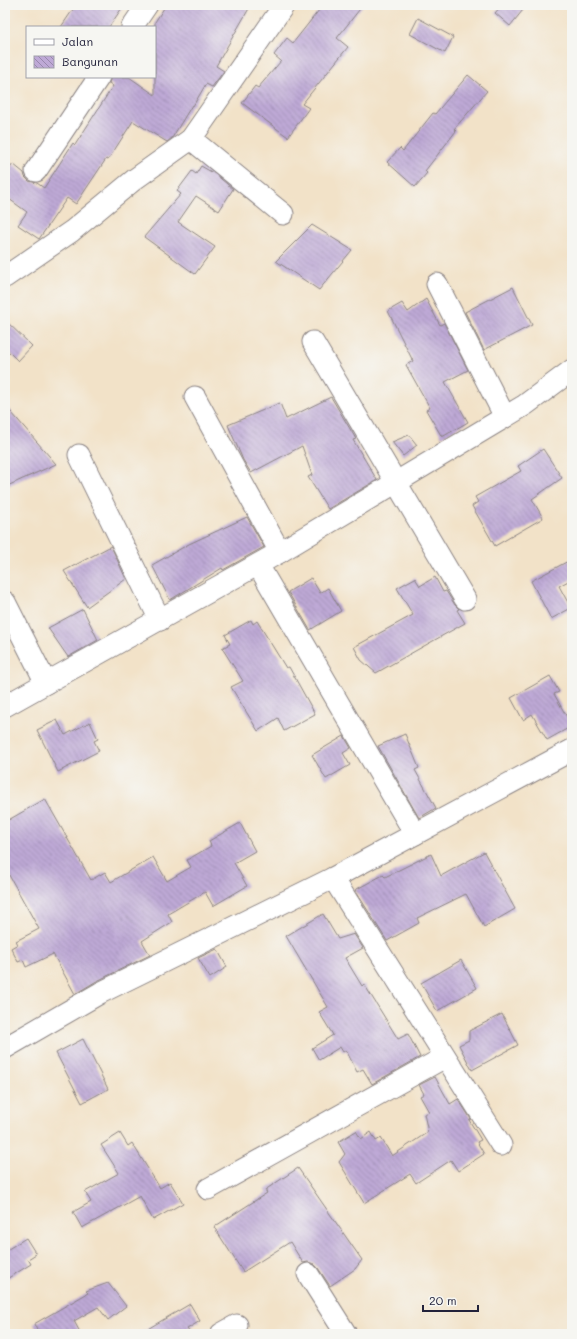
<svg xmlns="http://www.w3.org/2000/svg" width="577" height="1339" viewBox="0 0 577 1339" font-family="Mali,sans-serif">
  <style>
    .building { fill: url(#building-back-hatch) }
    .lines { fill: none; stroke-linecap: round; stroke-linejoin: round }
    .street-casing { stroke: #8a8282; stroke-width: 23 }
    .street { stroke: #fff; stroke-width: 21 }
  </style>
  <defs>
    <pattern id="building-back-hatch" width="6" height="6" patternUnits="userSpaceOnUse"><rect width="6" height="6" fill="#bea9d6"/><path d="M-1 5l2 2M0 0l6 6M5-1l2 2" fill="none" stroke="#9a89af"/></pattern>
  </defs>
  <rect width="100%" height="100%" fill="#f6f6f2"/>
  <filter id="ink" filterUnits="userSpaceOnUse"><feTurbulence type="fractalNoise" baseFrequency=".025" numOctaves="2"/><feDisplacementMap in="SourceGraphic" scale="8" xChannelSelector="R" yChannelSelector="G"/><feConvolveMatrix kernelMatrix="1 2 1 2 8 2 1 2 1" color-interpolation-filters="sRGB"/></filter>
  <filter id="wash" filterUnits="userSpaceOnUse"><feTurbulence type="fractalNoise" baseFrequency=".012" numOctaves="4" result="noise"/><feDisplacementMap in="SourceGraphic" scale="16" xChannelSelector="R" yChannelSelector="G"/><feGaussianBlur stdDeviation="0.9" result="paint"/><feColorMatrix in="noise" values="0 0 0 0 0 0 0 0 0 0 0 0 0 0 0 0 0 1.4 0 .05"/><feComposite in="paint" operator="in"/></filter>
  <g filter="url(#wash)">
    <rect width="100%" height="100%" fill="#f2e2c8"/>
    <g id="blocks">
      <g class="building">
        <polygon points="76,5 124,5 109,27 61,27"/>
        <polygon points="166,5 251,5 216,66 224,71 212,87 206,84 193,106 192,105 172,138 167,142 133,121 108,160 106,159 76,204 67,198 39,239 18,225 27,212 5,196 5,175 13,164 24,173 25,177 29,181 37,183 44,188 73,143 75,145 113,86 109,83 111,77 129,77 155,95 155,22"/>
        <polygon points="323,5 363,5 337,38 348,47 302,104 309,108 288,137 242,103 255,86 258,88 281,61 274,55 287,38 293,43"/>
        <polygon points="502,5 527,5 510,26 495,13"/>
        <polygon points="418,18 453,37 445,53 410,34"/>
        <polygon points="468,75 487,91 454,129 456,131 425,171 427,173 415,187 387,162 400,148 403,151 433,113 435,114"/>
        <polygon points="201,166 215,174 233,189 219,211 196,196 178,222 215,247 195,274 144,237 181,194 177,191 192,171 196,174"/>
        <polygon points="312,225 352,250 319,290 276,261"/>
        <polygon points="513,287 532,325 484,350 465,312"/>
        <polygon points="426,299 440,325 444,323 468,370 445,382 468,422 442,437 426,410 430,408 406,365 413,361 388,311 402,303 408,312"/>
        <polygon points="5,320 32,346 18,361 5,348"/>
        <polygon points="331,397 356,439 353,440 377,480 328,509 308,477 312,475 302,446 251,473 243,460 228,425 280,403 286,419"/>
        <polygon points="5,405 56,464 5,487"/>
        <polygon points="409,435 417,445 403,456 392,442"/>
        <polygon points="543,449 562,478 532,499 543,518 495,546 472,506 478,502 475,497 521,471 518,466"/>
        <polygon points="247,517 264,547 223,570 222,568 170,600 152,565 189,544"/>
        <polygon points="111,546 126,579 87,607 64,571"/>
        <polygon points="572,559 572,579 559,586 571,608 551,619 531,581"/>
        <polygon points="435,577 443,592 446,591 455,605 459,609 457,610 465,623 376,673 361,660 354,647 413,615 397,588 415,578 420,586"/>
        <polygon points="311,578 320,593 328,588 341,611 310,630 288,592"/>
        <polygon points="83,609 98,640 68,657 48,628"/>
        <polygon points="251,620 253,624 257,621 286,668 289,667 315,714 284,731 278,718 258,731 231,687 243,681 222,648 230,644 225,635"/>
        <polygon points="550,676 559,692 554,694 572,726 547,740 532,714 523,720 511,698"/>
        <polygon points="57,720 65,735 90,722 98,739 94,741 99,751 58,772 37,730"/>
        <polygon points="405,734 419,768 415,770 436,808 419,818 378,746"/>
        <polygon points="344,736 351,748 343,753 350,765 326,779 312,755"/>
        <polygon points="45,799 91,880 105,872 111,882 153,857 167,881 191,867 187,860 211,846 209,841 240,823 255,851 234,863 247,886 213,906 205,892 168,914 172,922 142,941 150,955 95,982 75,994 53,954 26,967 23,960 18,962 11,948 18,944 16,941 39,929 5,868 5,822"/>
        <polygon points="484,852 515,909 484,927 466,894 417,918 419,923 387,941 355,890 383,875 385,877 431,854 441,876"/>
        <polygon points="323,914 338,939 354,934 363,948 345,958 362,986 364,984 398,1039 408,1034 420,1057 372,1084 363,1069 357,1072 346,1050 343,1052 340,1047 319,1060 312,1048 333,1035 319,1012 328,1007 286,936"/>
        <polygon points="217,949 227,967 210,978 198,958"/>
        <polygon points="461,960 477,988 437,1011 421,983"/>
        <polygon points="502,1014 518,1045 472,1070 459,1045 469,1040 469,1031"/>
        <polygon points="83,1039 108,1089 82,1103 56,1053"/>
        <polygon points="435,1077 450,1104 458,1099 471,1119 469,1120 481,1140 477,1142 484,1154 458,1171 451,1160 416,1183 410,1174 364,1203 339,1162 345,1154 338,1142 356,1131 361,1139 371,1132 376,1141 381,1138 392,1156 428,1132 424,1114 429,1112 420,1096 424,1094 419,1085"/>
        <polygon points="120,1133 128,1146 132,1143 160,1188 170,1182 183,1203 153,1220 140,1196 82,1228 73,1212 91,1202 85,1192 119,1173 101,1145"/>
        <polygon points="298,1168 362,1260 355,1269 330,1286 318,1268 314,1264 308,1262 303,1263 290,1242 243,1272 214,1227 267,1193 265,1190"/>
        <polygon points="26,1238 36,1254 28,1259 31,1264 5,1280 5,1251"/>
        <polygon points="108,1283 126,1306 108,1320 98,1307 74,1321 81,1334 39,1334 34,1324 88,1293 86,1291"/>
        <polygon points="190,1304 200,1321 187,1329 191,1334 139,1334"/>
      </g>
    </g>
  </g>
  <g filter="url(#ink)">
    <use href="#blocks" fill-opacity="0" stroke="#8a8282" stroke-width="1"/>
    <g class="lines">
      <g class="street-casing">
        <g id="street">
          <polyline points="132,27 147,5"/>
          <polyline points="191,139 283,214"/>
          <polyline points="36,171 99,77"/>
          <polyline points="5,277 72,231 135,179 191,139 284,5"/>
          <polyline points="437,284 505,417"/>
          <polyline points="313,342 465,599"/>
          <polyline points="195,397 280,552"/>
          <polyline points="79,455 160,620"/>
          <polyline points="258,565 415,834"/>
          <polyline points="5,602 46,683"/>
          <polyline points="5,706 280,552 525,405 572,370"/>
          <polyline points="333,878 501,1145"/>
          <polyline points="5,1048 100,993 333,878 572,750"/>
          <polyline points="208,1189 445,1057"/>
          <polyline points="308,1274 346,1334"/>
          <polyline points="221,1334 237,1325"/>
        </g>
      </g>
      <use href="#street" class="street"/>
    </g>
  </g>
  <rect width="577" height="1339" fill="none" stroke="#f6f6f2" stroke-width="20"/>
  <rect x="26" y="26" width="130" height="52" fill="#f6f6f2" stroke="#a1a1a9"/>
  <rect x="34" y="39" width="20" height="6" fill="#ffffff" stroke="#a1a1a9"/>
  <text x="62" y="46" font-size="12" fill="#22223b">Jalan</text>
  <rect x="34" y="56" width="20" height="12" fill="url(#building-back-hatch)" stroke="#a1a1a9"/>
  <text x="62" y="66" font-size="12" fill="#22223b">Bangunan</text>
  <path d="M423 1305v6h55v-6" fill="none" stroke="#22223b" stroke-width="2"/>
  <text x="429" y="1305" font-size="12" fill="#22223b" stroke="#f6f6f2" stroke-width="3" paint-order="stroke">20 m</text>
</svg>
